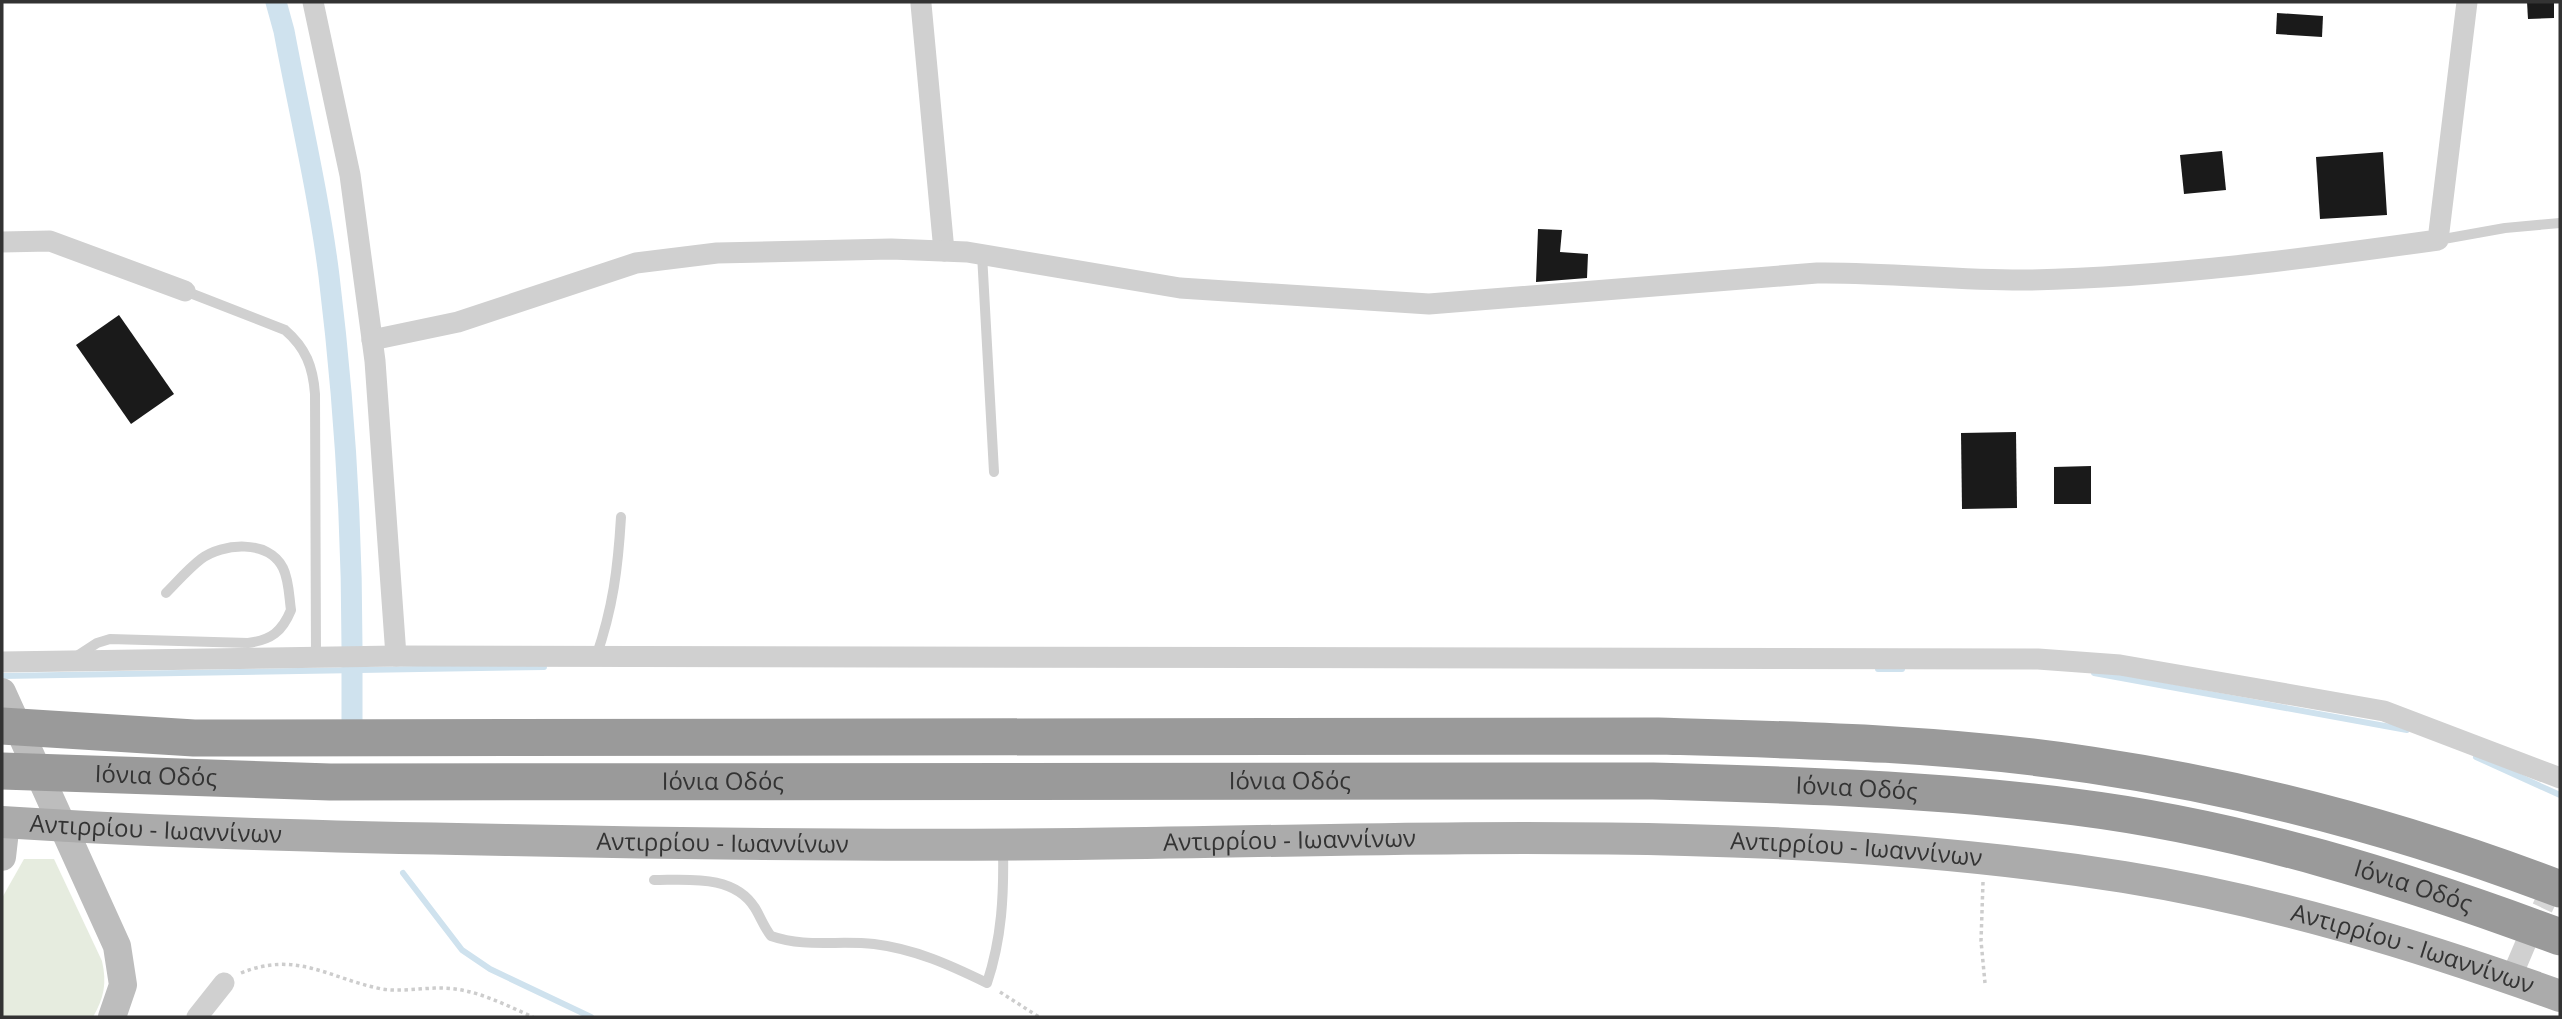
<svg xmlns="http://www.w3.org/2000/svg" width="2562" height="1019" viewBox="0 0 2562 1019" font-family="'Open Sans',sans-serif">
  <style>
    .green { fill: #e6ecdf }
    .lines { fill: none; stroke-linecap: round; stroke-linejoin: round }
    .stream { stroke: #cfe2ee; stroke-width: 6 }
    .canal { stroke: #cfe2ee; stroke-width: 21 }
    .building { fill: #1a1a1a }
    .street-tunnel { stroke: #d6d6d6; stroke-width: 21; stroke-dasharray: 21 10; stroke-linecap: butt }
    .path { stroke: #cdcdcd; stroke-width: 3.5; stroke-dasharray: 3.5 3.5; stroke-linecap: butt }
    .lane { stroke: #d0d0d0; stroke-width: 10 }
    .street { stroke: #d0d0d0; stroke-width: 21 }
    .secondary { stroke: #bdbdbd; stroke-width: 28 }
    .primary { stroke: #ababab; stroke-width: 32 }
    .highway { stroke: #9a9a9a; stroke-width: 37 }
    .labels { text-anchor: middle; stroke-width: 7; stroke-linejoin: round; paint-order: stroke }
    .street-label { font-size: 24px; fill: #333; stroke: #fff }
  </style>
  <rect width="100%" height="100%" fill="#fff"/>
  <path class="green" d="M24,859h30l48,102c5,22 2,37 -9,56h-91v-119z"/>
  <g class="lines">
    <g class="stream">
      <polyline points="1878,669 1902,669"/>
      <polyline points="2094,673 2407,730"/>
      <polyline points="2,676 544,667"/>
      <polyline points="2476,757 2560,795"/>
      <polyline points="403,873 462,950 490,969 591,1017"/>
    </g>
    <g class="canal">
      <path d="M276,2l8,29c15,80 35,165 45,245 15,123 23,246 23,371"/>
      <polyline points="352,720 352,663"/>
    </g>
  </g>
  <g class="building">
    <polygon points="2527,2 2554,2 2554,18 2528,19"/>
    <polygon points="2277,13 2323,16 2322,37 2276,34"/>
    <polygon points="2222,151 2226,190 2184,194 2180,155"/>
    <polygon points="2383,152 2387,215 2320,219 2316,157"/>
    <polygon points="1538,229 1562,230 1560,252 1588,254 1587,278 1536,282"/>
    <polygon points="119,315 174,394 131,424 76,345"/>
    <polygon points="2016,432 2017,508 1962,509 1961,433"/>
    <polygon points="2091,466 2091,504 2054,504 2054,467"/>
  </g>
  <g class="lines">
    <polyline class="street-tunnel" points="2529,936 2557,877"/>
    <g class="path">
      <polyline points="1983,882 1981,941 1985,983"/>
      <path d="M241,973c56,-23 89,6 141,16 19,3 39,-1 59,-1 33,0 62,16 92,29"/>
      <polyline points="1000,992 1039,1017"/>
    </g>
    <g class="lane">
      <polyline points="2438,240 2505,228 2560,223"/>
      <polyline points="982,254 994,472"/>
      <path d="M185,291l100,39c21,18 28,37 30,64l1,263"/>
      <path d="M596,657c17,-49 22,-89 25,-140"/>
      <path d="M74,658l23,-15 13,-4 138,4c23,-3 34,-11 43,-33 -2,-14 -2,-30 -8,-42 -14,-29 -61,-25 -82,-9 -13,10 -24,23 -35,34"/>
      <path d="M654,880c34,0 80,-6 101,28 6,10 9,19 16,28 35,12 67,4 103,8 41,5 76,21 113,39 15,-45 17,-88 16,-136"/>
    </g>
    <g class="street">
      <polyline points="313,2 350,175 375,361 396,656"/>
      <polyline points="921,4 944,251"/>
      <polyline points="2,242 50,241 185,291"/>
      <path d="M372,340l86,-18 178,-59 81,-10 174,-4 76,3 213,36 249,16 388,-31c71,-1 142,8 213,7 137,-3 273,-21 408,-40l29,-238"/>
      <polyline points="2,662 396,656 2038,659 2120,665 2384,711 2560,778"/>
      <polyline points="2511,978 2528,938"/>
      <polyline points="197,1017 224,983"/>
    </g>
    <g class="secondary">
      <polyline points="2,692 117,946 123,985 112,1017"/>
      <polyline points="2,857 6,822"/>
    </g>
    <path class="primary" id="s1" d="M2,822c168,11 336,15 504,18 190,4 380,6 570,4 349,-4 702,-22 1048,33 149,24 294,68 436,119"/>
    <g class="highway">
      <path d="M2,726l192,12 1464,-2c144,4 290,7 433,29 161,24 317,66 469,124"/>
      <path id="s2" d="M2,771l328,11 1323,-1c141,4 282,8 422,26 167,21 329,72 485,130"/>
    </g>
  </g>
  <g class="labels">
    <g class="street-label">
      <text dy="8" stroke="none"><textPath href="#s2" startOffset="154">Ιόνια Οδός</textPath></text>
      <text dy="8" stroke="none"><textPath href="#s2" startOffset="721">Ιόνια Οδός</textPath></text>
      <text dy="8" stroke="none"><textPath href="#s2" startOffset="1288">Ιόνια Οδός</textPath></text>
      <text dy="8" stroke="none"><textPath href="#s2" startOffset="1855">Ιόνια Οδός</textPath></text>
      <text dy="8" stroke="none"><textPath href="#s1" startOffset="154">Αντιρρίου - Ιωαννίνων</textPath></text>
      <text dy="8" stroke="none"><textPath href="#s1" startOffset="1288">Αντιρρίου - Ιωαννίνων</textPath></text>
      <text dy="8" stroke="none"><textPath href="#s1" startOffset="721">Αντιρρίου - Ιωαννίνων</textPath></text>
      <text dy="8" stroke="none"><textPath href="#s1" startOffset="1855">Αντιρρίου - Ιωαννίνων</textPath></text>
      <text dy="8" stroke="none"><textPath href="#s2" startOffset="2422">Ιόνια Οδός</textPath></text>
      <text dy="8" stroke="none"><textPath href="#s1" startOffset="2422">Αντιρρίου - Ιωαννίνων</textPath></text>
    </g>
  </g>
  <rect width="2562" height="1019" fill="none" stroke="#333333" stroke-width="7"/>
</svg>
